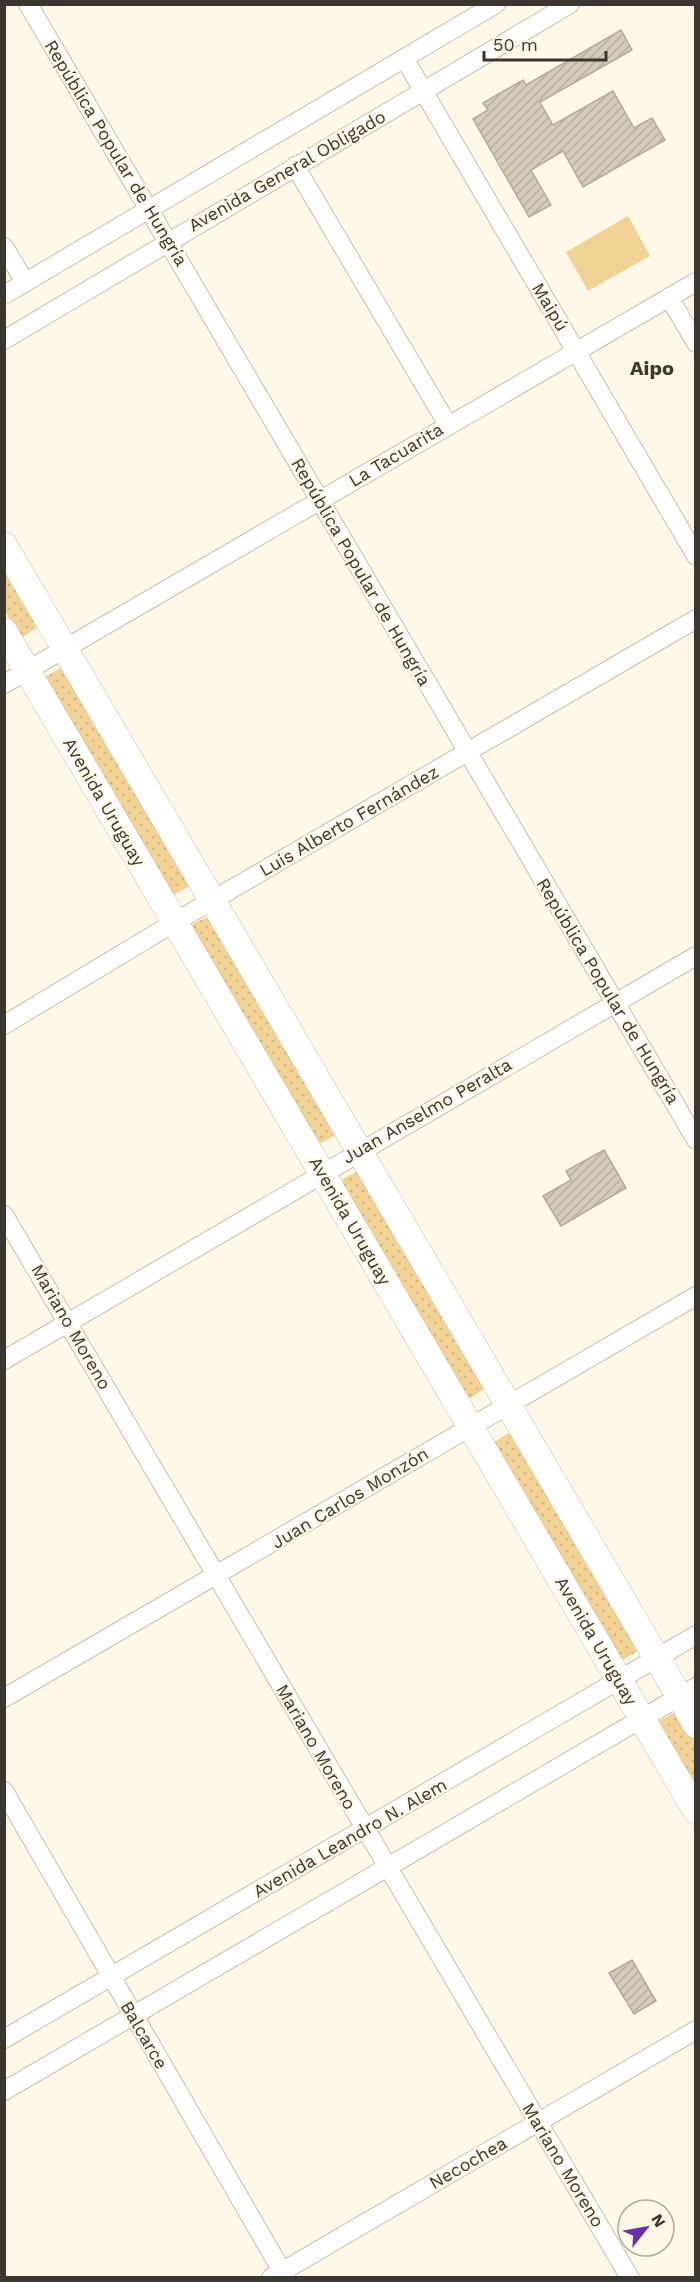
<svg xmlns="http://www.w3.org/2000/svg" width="700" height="2282" font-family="'Work Sans',sans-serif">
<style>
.grass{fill:url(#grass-dots)}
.pitch{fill:#f2d395}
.building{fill:url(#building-hatch);stroke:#b4aa98;stroke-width:1.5}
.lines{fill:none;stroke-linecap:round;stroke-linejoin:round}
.street-casing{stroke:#c8bfac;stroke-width:20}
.secondary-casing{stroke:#c8bfac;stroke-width:27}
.street{stroke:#fff;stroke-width:18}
.secondary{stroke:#fff;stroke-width:26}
.labels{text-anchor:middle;stroke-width:4.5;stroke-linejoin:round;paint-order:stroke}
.street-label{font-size:18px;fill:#3b3730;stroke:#fff7e8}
.neighbourhood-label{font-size:20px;font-weight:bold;fill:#3f3728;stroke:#fff7e8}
</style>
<defs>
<pattern id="grass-dots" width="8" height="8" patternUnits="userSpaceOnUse" patternTransform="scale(1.5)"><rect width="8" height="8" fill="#f2d395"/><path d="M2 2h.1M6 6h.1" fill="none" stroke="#d0b681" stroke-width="1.8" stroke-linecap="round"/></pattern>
<pattern id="building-hatch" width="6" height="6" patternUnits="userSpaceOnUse" patternTransform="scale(1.5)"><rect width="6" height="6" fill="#d4cbb8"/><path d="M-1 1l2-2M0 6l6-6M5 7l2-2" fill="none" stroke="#b7af9e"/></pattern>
</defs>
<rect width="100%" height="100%" fill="#fff7e8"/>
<!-- grass -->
<path class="grass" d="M 4,560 L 38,627 L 23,637 L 19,635 L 5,611 Z
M 61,668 L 68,670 L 191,880 L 189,886 L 174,895 L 43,678 Z
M 209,916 L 337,1134 L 321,1143 L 317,1141 L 191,925 Z
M 356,1172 L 362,1174 L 486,1384 L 483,1390 L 468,1399 L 338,1182 Z
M 511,1432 L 639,1650 L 624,1659 L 619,1658 L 494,1442 Z
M 674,1713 L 680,1715 L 695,1741 L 695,1795 L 656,1723 Z"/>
<!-- pitch -->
<path class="pitch" d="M 628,216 L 650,256 L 588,291 L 566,252 Z"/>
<!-- building -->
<path class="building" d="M 621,30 L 632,50 L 540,102 L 553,125 L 613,91 L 634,128 L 652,118 L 665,140 L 583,187 L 563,151 L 531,170 L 551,205 L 529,217 L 473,119 L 488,110 L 483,103 L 523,80 L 526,85 Z
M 604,1150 L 626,1188 L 561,1226 L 543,1196 L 571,1180 L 566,1171 Z
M 632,1960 L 656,2001 L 634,2014 L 609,1973 Z"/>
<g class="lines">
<defs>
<path id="street" d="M 28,4 L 696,1140
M 404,58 L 696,556
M 295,166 L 448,425
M 4,247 L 25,282
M 4,295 L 496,4
M 669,297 L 696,343
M 4,340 L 570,4
M 4,684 L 696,282
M 4,1025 L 175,922 L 696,619
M 4,1215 L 630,2278
M 4,1360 L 696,956
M 4,1698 L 696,1296
M 4,1791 L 286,2278
M 4,2039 L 696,1635
M 4,2091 L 696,1687
M 271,2278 L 696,2030"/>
<path id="secondary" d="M 4,545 L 696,1725
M 4,631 L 696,1811"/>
</defs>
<!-- street casing -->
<use href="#street" class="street-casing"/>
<!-- secondary casing -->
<use href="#secondary" class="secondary-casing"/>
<!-- street -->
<use href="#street" class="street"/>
<!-- secondary -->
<use href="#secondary" class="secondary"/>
</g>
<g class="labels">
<!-- street labels -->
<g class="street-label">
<text transform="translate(116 153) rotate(59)" y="6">República Popular de Hungría</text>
<text transform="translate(287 171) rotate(-30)" y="6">Avenida General Obligado</text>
<text transform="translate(550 307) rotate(59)" y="6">Maipú</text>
<text transform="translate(396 455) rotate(-31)" y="6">La Tacuarita</text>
<text transform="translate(361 572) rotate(60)" y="6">República Popular de Hungría</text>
<text transform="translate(104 802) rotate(60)" y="6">Avenida Uruguay</text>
<text transform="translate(349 821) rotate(-30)" y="6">Luis Alberto Fernández</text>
<text transform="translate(608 991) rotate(59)" y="6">República Popular de Hungría</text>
<text transform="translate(427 1111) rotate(-30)" y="6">Juan Anselmo Peralta</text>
<text transform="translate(350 1221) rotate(60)" y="6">Avenida Uruguay</text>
<text transform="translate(71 1327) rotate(60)" y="6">Mariano Moreno</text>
<text transform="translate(350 1498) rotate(-31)" y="6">Juan Carlos Monzón</text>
<text transform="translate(596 1641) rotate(60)" y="6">Avenida Uruguay</text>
<text transform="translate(316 1747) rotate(60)" y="6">Mariano Moreno</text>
<text transform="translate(350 1838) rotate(-30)" y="6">Avenida Leandro N. Alem</text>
<text transform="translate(144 2035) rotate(60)" y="6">Balcarce</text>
<text transform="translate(468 2163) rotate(-30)" y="6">Necochea</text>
<text transform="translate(563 2165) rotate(59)" y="6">Mariano Moreno</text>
</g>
<!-- neighbourhood labels -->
<g class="neighbourhood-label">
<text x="652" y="375">Aipo</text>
</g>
</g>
<!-- border -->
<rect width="700" height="2282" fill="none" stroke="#3b3730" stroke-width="12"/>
<!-- north arrow -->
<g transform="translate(646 2228) rotate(59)"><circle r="28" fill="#fff7e8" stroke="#b1aa9e" stroke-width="1.5"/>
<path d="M0-4.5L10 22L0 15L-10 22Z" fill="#6a31a8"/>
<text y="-9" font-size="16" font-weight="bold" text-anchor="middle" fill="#3b3730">N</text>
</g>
<!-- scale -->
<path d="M484 51v9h122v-9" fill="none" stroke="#3b3730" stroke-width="3"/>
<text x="493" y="51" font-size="18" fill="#3b3730" stroke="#fff7e8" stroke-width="4.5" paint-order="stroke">50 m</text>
</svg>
